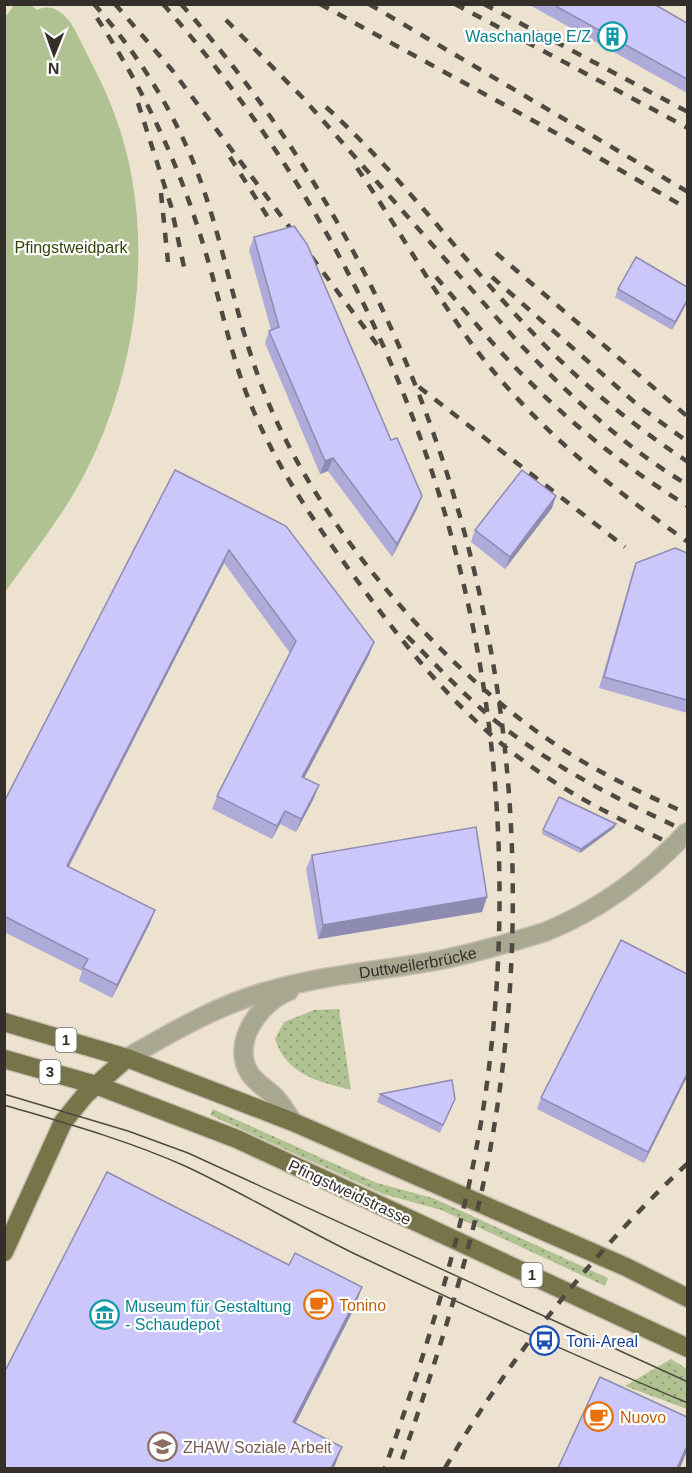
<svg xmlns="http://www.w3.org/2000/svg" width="692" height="1473" font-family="Arial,sans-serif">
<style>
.grass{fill:url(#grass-dots)}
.park{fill:#b0c292}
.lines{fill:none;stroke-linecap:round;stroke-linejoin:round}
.minor-casing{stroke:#c8beaf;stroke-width:21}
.major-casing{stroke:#c8beaf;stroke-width:21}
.minor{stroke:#a8a790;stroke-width:18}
.major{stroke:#777449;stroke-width:18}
.tram{stroke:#4f4a41;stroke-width:1.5}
.rail{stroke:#4f4a41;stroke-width:4.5;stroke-dasharray:10 10;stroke-linecap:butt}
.minor-bridge-casing{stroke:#c8beaf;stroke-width:21;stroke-linecap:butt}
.minor-bridge{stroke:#a8a790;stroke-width:18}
.wall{fill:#afabd8}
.shaded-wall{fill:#8e8bb0}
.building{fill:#cbc7fb;stroke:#8e8bb0;stroke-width:1.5}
.labels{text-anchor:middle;stroke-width:4.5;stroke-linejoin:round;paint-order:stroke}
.shield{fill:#fff;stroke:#716e69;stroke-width:1.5}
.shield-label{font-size:15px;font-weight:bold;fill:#343029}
.culture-label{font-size:16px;fill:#0d838f;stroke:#fff;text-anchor:end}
.park-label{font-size:16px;fill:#34440b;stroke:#fff}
.street-label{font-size:16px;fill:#343029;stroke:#fff}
.food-label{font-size:16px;fill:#c56008;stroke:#fff;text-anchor:start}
.transit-label{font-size:16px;fill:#164399;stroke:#fff;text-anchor:start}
.education-label{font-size:16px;fill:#785e54;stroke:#fff;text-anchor:start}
</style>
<defs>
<pattern id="grass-dots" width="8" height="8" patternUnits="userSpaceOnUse" patternTransform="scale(1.5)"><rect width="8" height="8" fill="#b0c292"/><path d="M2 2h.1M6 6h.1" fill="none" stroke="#909e77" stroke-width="1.8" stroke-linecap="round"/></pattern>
</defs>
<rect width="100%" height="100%" fill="#ede2d0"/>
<!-- grass -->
<path class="grass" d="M 339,1009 L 351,1090 C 317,1081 287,1075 275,1039 L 284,1022 L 314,1010 Z
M 213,1109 L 377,1183 L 433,1198 L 608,1278 L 605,1286 L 441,1210 L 383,1194 L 210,1115 Z
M 671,1359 L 687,1369 L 687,1409 L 625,1386 Z"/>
<!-- park -->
<path class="park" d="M 14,5 L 31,5 L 37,10 C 57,0 72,22 79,38 C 91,63 105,87 114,113 C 161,235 137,393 68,503 C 49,533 26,563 5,592 L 4,19 Z"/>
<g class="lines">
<defs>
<g id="minor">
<path d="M 289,991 C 260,1002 230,1043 250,1074 C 257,1084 269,1090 277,1099 C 283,1106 288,1115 293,1122"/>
<path id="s1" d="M 127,1058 C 172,1032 218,1005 268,991 C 322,975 379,971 435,961 C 472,954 509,943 545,932"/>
</g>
<path id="major" d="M 4,1022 L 127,1058 L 293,1122 L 626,1267 L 688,1298
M 4,1059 L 96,1085 L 237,1139 L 688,1348
M 4,1252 L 63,1122 L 85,1095 L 127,1058"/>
</defs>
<!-- minor casing -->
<use href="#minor" class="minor-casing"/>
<!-- major casing -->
<use href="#major" class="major-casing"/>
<!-- minor -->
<use href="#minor" class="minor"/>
<!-- major -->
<use href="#major" class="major"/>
<!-- tram -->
<path class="tram" d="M 4,1094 L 128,1131 L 188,1153 L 688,1382
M 4,1105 C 65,1123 127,1140 185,1166 C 243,1193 298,1226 355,1254 C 465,1306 575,1356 688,1403"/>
<!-- rail -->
<path class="rail" d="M 94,4 C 145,62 185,129 208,203 C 226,259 237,318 257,373 C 306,515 441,672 567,752 C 605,776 646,795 688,814
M 115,4 L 172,70 L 379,347
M 163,4 C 420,295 535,674 490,1059 C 474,1199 432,1335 385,1468
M 181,4 C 456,313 563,741 491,1145 C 471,1255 436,1362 399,1468
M 320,4 L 554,132 L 688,209
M 369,4 L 688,192
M 455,4 L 688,128
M 484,4 L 688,112
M 97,18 C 143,88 179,164 203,244 C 218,291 227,340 244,387 C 271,460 313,521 359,583 C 408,650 457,712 525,762 C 575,799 632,825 688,852
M 226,20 L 303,98 L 518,342 C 569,395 624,447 688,485
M 138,103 L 171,206 L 184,267
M 326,107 C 401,175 461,258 531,331 C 578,381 631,424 688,462
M 230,157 L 269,219
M 357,168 C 398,227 432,290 474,347 C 534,426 607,485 688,542
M 161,193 L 168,262
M 496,253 L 688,417
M 436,277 C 468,314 499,353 535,387 C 581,432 632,472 688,506
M 492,277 L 640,407 L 688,442
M 419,387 L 625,547
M 407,636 C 435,664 462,693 493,719 C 552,767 619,800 688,832
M 445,1468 C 511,1356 593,1252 688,1163"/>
<defs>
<path id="minor-bridge" d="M 545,932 C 602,909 647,875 688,831"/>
</defs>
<!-- minor-bridge casing -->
<use href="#minor-bridge" class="minor-bridge-casing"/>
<!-- minor-bridge -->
<use href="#minor-bridge" class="minor-bridge"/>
</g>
<!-- wall -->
<path class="wall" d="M 528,4 L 654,4 L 687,23 L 687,93 Z
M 254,237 L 417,509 L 392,557 L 328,471 L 320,474 L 265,343 L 269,331 L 271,330 L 249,250 Z
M 618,289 L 687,303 L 672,330 L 615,297 Z
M 175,470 L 374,642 L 369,655 L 304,778 L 314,798 L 296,832 L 280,824 L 272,839 L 212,809 L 217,796 L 290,653 L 224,563 L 69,867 L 150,923 L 112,998 L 79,981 L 82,971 L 4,932 L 4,802 Z
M 552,508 L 505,569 L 471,542 L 475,530 Z
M 687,553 L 687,713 L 599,688 L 632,574 L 636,563 Z
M 616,824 L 614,828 L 580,853 L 542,834 L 543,830 Z
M 312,855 L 487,897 L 482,912 L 318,939 L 306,869 Z
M 687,1077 L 644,1163 L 537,1109 L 541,1098 Z
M 380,1094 L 455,1099 L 440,1133 L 377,1102 Z"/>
<!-- shaded-wall -->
<path class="shaded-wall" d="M 687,300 L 687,303 L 672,330 L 675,322 Z
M 333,458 L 328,471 L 320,474 L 325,461 Z
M 422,496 L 417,509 L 392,557 L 397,544 Z
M 556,496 L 552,508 L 505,569 L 510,557 Z
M 229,550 L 224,563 L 62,879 L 67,866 Z
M 374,642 L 369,655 L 298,790 L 302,777 Z
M 319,785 L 314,798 L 296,832 L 301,819 Z
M 285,811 L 280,824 L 272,839 L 277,826 Z
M 616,824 L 614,828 L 580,853 L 581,849 Z
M 487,897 L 482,912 L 318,939 L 323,925 Z
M 155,910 L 150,923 L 112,998 L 117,985 Z
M 687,1074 L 687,1077 L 644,1163 L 648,1152 Z
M 362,1287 L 355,1307 L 286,1442 L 293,1422 Z
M 687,1446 L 687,1451 L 680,1468 L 677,1468 Z
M 342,1447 L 334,1468 L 331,1468 Z"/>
<!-- building -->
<path class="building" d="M 552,4 L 654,4 L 687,23 L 687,79 Z
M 294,226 L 307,244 L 391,440 L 397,438 L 422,496 L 397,544 L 333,458 L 325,461 L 269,331 L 279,327 L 254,237 Z
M 636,257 L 687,287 L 687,300 L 675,322 L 618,289 Z
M 175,470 L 286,526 L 374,642 L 302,777 L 319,785 L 301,819 L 285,811 L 277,826 L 217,796 L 296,641 L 229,550 L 67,866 L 155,910 L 117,985 L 83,968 L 88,959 L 4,916 L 4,802 Z
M 522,470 L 556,496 L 510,557 L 475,530 Z
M 675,548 L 687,553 L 687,700 L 604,677 L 636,563 Z
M 559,797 L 616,824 L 581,849 L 543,830 Z
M 476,827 L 487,897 L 323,925 L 312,855 Z
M 621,940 L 687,974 L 687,1074 L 648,1152 L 541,1098 Z
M 452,1080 L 455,1099 L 443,1125 L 380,1094 Z
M 107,1172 L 289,1265 L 295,1253 L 362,1287 L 293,1422 L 342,1447 L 331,1468 L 4,1468 L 4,1373 Z
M 600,1377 L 687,1417 L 687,1446 L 677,1468 L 558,1468 Z"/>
<!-- icons -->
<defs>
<symbol id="building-ring" viewBox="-11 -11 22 22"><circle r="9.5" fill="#fff" stroke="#0f9aa8" stroke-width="1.5"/><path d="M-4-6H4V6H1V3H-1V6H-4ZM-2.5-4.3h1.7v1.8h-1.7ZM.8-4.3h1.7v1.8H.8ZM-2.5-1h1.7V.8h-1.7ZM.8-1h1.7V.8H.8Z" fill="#0f9aa8"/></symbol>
<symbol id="cafe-ring" viewBox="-11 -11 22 22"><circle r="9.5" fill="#fff" stroke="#e8710a" stroke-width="1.5"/><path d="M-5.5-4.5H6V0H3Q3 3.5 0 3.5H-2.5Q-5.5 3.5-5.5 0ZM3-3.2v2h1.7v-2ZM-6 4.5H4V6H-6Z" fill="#e8710a"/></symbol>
<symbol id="museum-ring" viewBox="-11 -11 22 22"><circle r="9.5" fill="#fff" stroke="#0f9aa8" stroke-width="1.5"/><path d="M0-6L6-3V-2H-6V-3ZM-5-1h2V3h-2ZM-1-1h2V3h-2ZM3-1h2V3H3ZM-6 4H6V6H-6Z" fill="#0f9aa8"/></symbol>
<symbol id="bus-ring" viewBox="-11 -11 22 22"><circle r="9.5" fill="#fff" stroke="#1a4fb4" stroke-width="1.5"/><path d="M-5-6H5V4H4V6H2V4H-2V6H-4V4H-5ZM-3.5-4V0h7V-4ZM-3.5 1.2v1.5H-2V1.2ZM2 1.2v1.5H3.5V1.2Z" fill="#1a4fb4"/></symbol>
<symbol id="university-ring" viewBox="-11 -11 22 22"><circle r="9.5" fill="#fff" stroke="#8d6e63" stroke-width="1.5"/><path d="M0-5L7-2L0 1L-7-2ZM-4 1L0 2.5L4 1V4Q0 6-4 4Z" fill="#8d6e63"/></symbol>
</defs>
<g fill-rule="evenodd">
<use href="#building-ring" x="596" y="20" width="33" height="33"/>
<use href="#cafe-ring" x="302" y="1288" width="33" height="33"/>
<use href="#museum-ring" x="88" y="1298" width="33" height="33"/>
<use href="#bus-ring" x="528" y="1324" width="33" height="33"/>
<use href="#cafe-ring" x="582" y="1400" width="33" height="33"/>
<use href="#university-ring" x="146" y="1430" width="33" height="33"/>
</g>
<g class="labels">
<!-- shield labels -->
<g class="shield">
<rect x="55.5" y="1028" width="21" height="24" rx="4.5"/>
<rect x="39.5" y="1060" width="21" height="24" rx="4.5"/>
<rect x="521.5" y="1263" width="21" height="24" rx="4.5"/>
</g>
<g class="shield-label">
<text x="66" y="1045">1</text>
<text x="50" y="1077">3</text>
<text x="532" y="1280">1</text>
</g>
<!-- culture labels -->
<g class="culture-label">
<text x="591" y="42">Waschanlage E/Z</text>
<text x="125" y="1312" text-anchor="start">Museum für Gestaltung<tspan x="125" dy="18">- Schaudepot</tspan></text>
</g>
<!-- park labels -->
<g class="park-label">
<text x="71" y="253">Pfingstweidpark</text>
</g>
<!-- street labels -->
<g class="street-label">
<text dy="6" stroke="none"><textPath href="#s1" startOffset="309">Duttweilerbrücke</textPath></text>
<text transform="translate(350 1192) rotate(25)" y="6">Pfingstweidstrasse</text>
</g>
<!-- food labels -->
<g class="food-label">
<text x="339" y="1311">Tonino</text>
<text x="620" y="1423">Nuovo</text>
</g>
<!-- transit labels -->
<g class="transit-label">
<text x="566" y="1347">Toni-Areal</text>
</g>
<!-- education labels -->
<g class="education-label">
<text x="183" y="1453">ZHAW Soziale Arbeit</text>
</g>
</g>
<!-- border -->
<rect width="692" height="1473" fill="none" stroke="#343029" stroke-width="12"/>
<!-- north arrow -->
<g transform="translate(54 54) rotate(181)" stroke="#ffffff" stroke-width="4.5" paint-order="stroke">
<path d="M0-4.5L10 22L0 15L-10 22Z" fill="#343029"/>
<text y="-9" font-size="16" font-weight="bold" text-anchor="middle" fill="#343029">N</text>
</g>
</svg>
